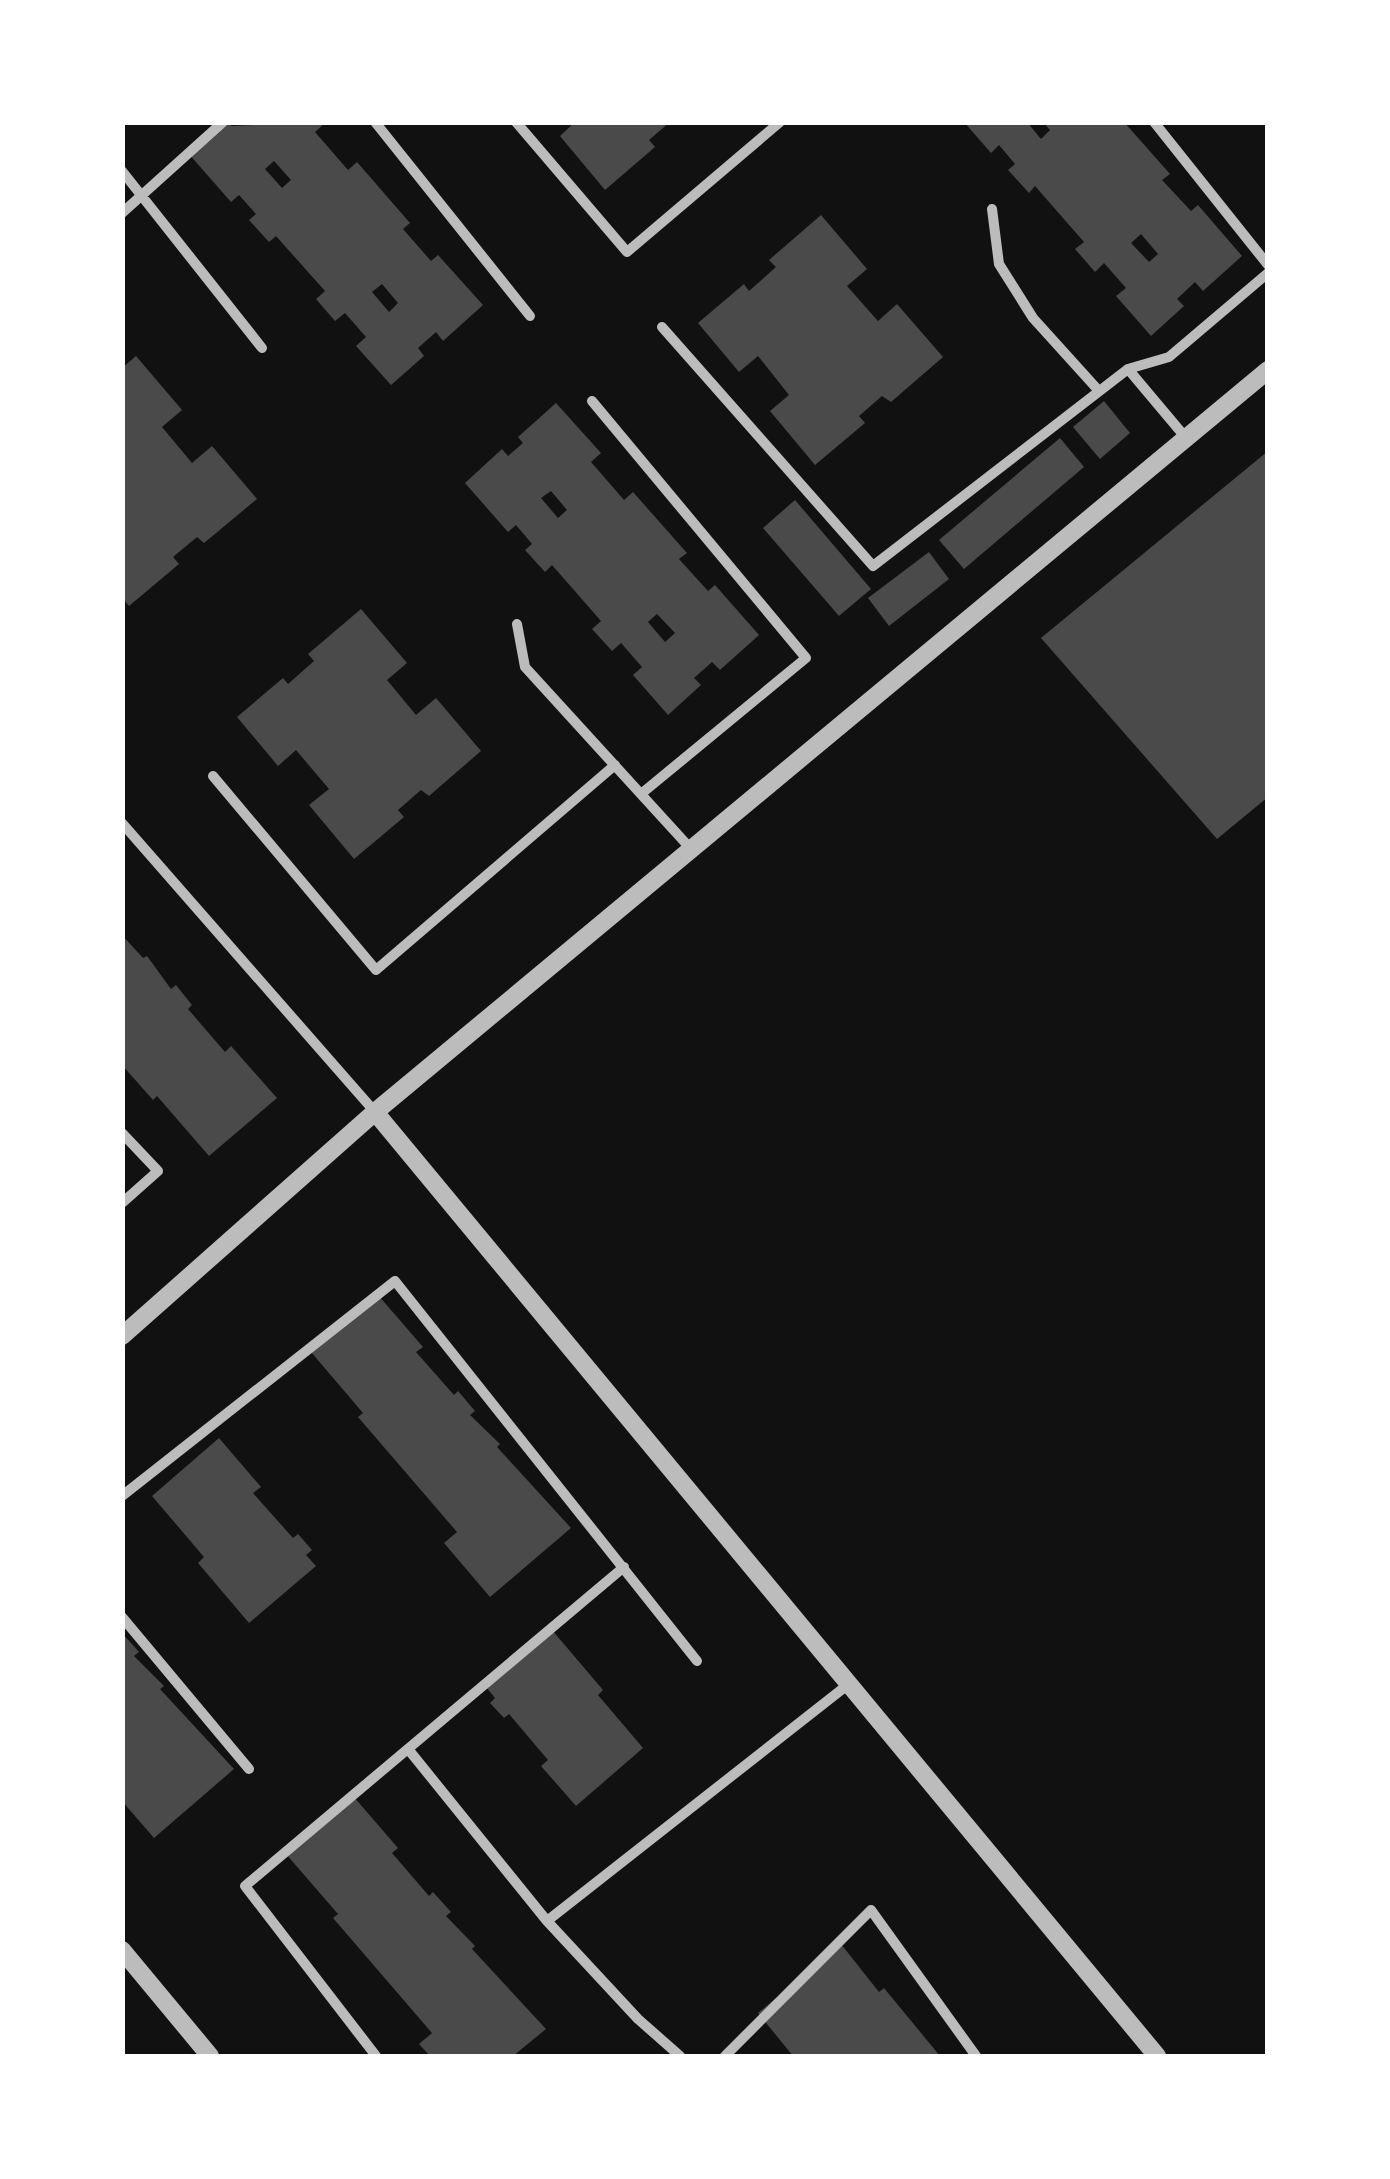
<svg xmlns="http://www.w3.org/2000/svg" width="1390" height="2179" font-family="'Sofia Sans Condensed',sans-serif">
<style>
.building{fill:#4a4a4a;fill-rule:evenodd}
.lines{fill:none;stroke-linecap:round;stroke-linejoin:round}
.minor{stroke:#bcbcbc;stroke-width:10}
.tertiary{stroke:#bcbcbc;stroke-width:18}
</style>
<rect width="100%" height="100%" fill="#111"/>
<!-- building -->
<path class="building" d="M 223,122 L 232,126 L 326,122 L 315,132 L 348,170 L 357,162 L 410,223 L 403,229 L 431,261 L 438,255 L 483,305 L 443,341 L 436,332 L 418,348 L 424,356 L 391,385 L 356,346 L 366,337 L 345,313 L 335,321 L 316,299 L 325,291 L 300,263 L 276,236 L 269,242 L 249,220 L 256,214 L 239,195 L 231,202 L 188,153 ZM 274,161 L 291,180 L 282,188 L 265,169 ZM 382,284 L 398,303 L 389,312 L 372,292 Z
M 575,122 L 670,122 L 649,140 L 655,147 L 605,190 L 560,136 Z
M 964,122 L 1027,122 L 1041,139 L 1050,130 L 1043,122 L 1124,122 L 1170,174 L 1162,180 L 1191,211 L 1198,205 L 1242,256 L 1203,291 L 1195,282 L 1177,299 L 1184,306 L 1151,336 L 1116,296 L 1126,288 L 1104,263 L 1095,272 L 1075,249 L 1084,242 L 1035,186 L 1029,193 L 1008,170 L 1015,164 L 999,145 L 991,153 ZM 1141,234 L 1158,254 L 1149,262 L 1131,243 Z
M 821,215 L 867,269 L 847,286 L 878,321 L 897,304 L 943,357 L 891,402 L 882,396 L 859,416 L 865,423 L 815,465 L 770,411 L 789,395 L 758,356 L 739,372 L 698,323 L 744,284 L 749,291 L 776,267 L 769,260 Z
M 136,356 L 182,410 L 162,427 L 192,463 L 212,446 L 257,499 L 204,543 L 197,537 L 173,557 L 179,564 L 129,606 L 122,598 L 122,368 Z
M 1104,401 L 1130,433 L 1100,459 L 1073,427 Z
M 556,403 L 601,453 L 591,462 L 624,500 L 633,492 L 687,553 L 679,559 L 708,591 L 715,585 L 759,635 L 720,670 L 712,662 L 694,678 L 701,685 L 668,715 L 633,675 L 642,667 L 621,643 L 612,651 L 592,629 L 601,621 L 552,565 L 545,572 L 525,550 L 532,544 L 516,525 L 508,532 L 465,483 L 502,449 L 508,456 L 523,443 L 518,437 ZM 551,491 L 567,510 L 558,518 L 541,498 ZM 657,614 L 675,633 L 665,642 L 648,622 Z
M 1060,438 L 1084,467 L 964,569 L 939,540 Z
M 1268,451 L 1268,797 L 1217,839 L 1041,638 Z
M 795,500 L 871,589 L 839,616 L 763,528 Z
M 929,552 L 949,579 L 889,626 L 868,598 Z
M 361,609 L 407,663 L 387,680 L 416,715 L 436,698 L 481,751 L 429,796 L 421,790 L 398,810 L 404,817 L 354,859 L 309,805 L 329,789 L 296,750 L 278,766 L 237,717 L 283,678 L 288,684 L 314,661 L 308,654 Z
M 122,935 L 143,958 L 147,956 L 171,989 L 176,985 L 192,1005 L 188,1009 L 225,1052 L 231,1046 L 277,1098 L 209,1156 L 157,1096 L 153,1100 L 122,1065 Z
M 378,1295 L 423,1347 L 416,1352 L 454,1395 L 458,1391 L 475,1411 L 470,1415 L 500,1444 L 497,1447 L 571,1528 L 490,1597 L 444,1543 L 457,1532 L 358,1417 L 363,1413 L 311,1352 Z
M 219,1438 L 261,1487 L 253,1493 L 293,1538 L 298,1534 L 312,1550 L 306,1555 L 316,1566 L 249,1623 L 198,1563 L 204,1557 L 152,1496 Z
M 552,1630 L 603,1690 L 598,1695 L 643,1748 L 576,1806 L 541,1766 L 548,1760 L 509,1714 L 504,1718 L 490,1703 L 495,1698 L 486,1687 Z
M 122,1633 L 139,1652 L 134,1656 L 164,1686 L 160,1689 L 234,1769 L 154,1838 L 122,1801 Z
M 353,1796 L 398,1848 L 392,1853 L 429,1896 L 433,1892 L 451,1912 L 446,1916 L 475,1946 L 472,1949 L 546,2029 L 513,2056 L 430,2056 L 419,2044 L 432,2033 L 333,1918 L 338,1914 L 286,1854 Z
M 841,1944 L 879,1992 L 884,1988 L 940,2056 L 793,2056 L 758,2013 Z"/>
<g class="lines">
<!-- minor -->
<path class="minor" d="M 375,122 L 530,316
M 516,122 L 627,252 L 780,122
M 1154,122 L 1268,265
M 122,171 L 262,348
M 992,209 L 999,264 L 1033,318 L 1099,391
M 122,213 L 223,122
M 662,327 L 873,566 L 1128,369 L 1169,357 L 1268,273
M 1128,369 L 1186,438
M 592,401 L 806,658 L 641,794
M 517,624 L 525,667 L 691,849
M 213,776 L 376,970 L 615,765
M 122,823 L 375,1112
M 122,1133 L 158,1171 L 122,1203
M 122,1496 L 395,1281 L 697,1661
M 122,1617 L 249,1769
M 408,1749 L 547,1921
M 376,2056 L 245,1886 L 624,1567
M 680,2056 L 638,2019 L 547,1921 L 850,1683
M 725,2056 L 871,1910 L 976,2056"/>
<!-- tertiary -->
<path class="tertiary" d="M 375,1112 L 1157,2056
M 122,1336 L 375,1112 L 1268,370
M 122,1950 L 210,2056"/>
</g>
<!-- border -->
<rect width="1390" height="2179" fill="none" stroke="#ffffff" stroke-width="250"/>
</svg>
